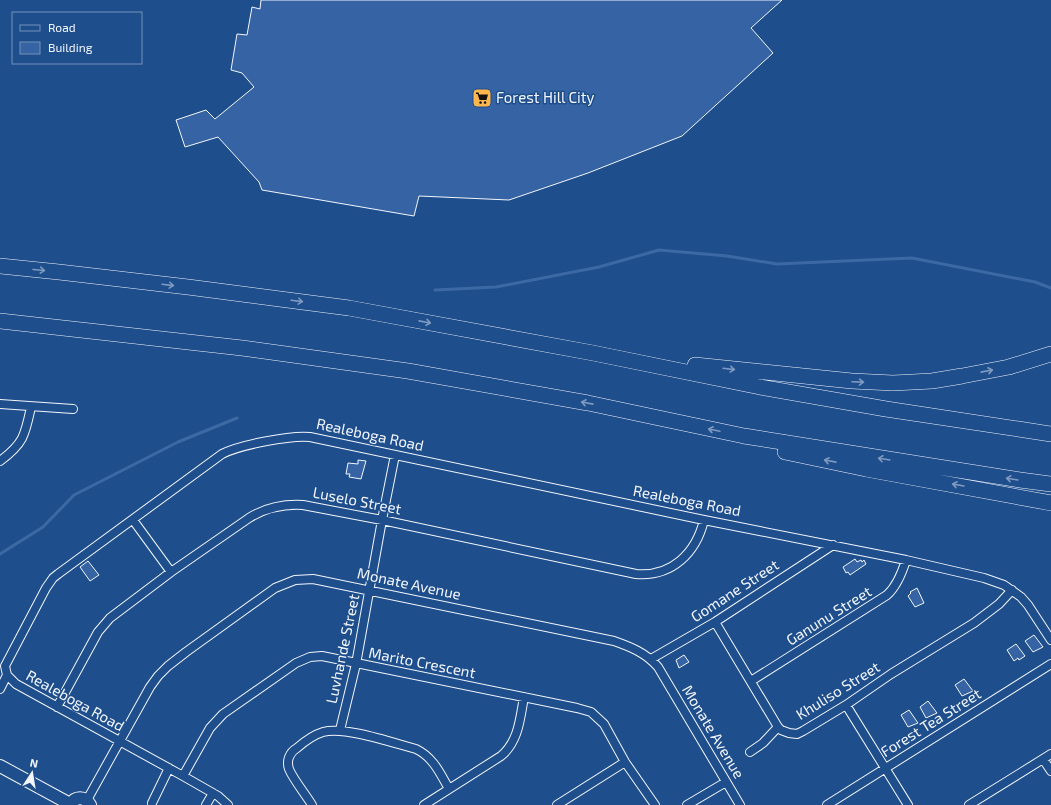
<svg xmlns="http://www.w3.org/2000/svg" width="1051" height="805" font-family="'Exo 2',sans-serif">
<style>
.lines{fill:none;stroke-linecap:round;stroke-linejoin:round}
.stream{stroke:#3b69a3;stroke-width:3}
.building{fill:#3563a3;stroke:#f2f6ff}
.street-casing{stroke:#f2f6ff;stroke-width:10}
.secondary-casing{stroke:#f2f6ff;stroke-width:14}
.highway-casing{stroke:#f2f6ff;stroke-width:16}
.street{stroke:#1f4e8c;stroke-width:8}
.secondary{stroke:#1f4e8c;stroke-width:12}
.highway{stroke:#1f4e8c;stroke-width:15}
.oneway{stroke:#7e9ac0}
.labels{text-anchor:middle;stroke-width:3;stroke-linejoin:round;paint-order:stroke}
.poi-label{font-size:15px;fill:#f2f6ff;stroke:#1f4e8c;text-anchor:start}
.street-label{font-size:15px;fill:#f2f6ff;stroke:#1f4e8c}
</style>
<rect width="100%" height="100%" fill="#1f4e8c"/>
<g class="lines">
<!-- stream -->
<path class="stream" d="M 435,290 L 496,287 L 599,267 L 659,250 L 727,256 L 777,264 L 912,258 L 1035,282 L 1051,288
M 0,554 L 43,527 L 74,495 L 178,442 L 237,418"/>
</g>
<!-- building -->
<path class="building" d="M 261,0 L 782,0 L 751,28 L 773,53 L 682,136 L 588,173 L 509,200 L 419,196 L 414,216 L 262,190 L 259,182 L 218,137 L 185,147 L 176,120 L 206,110 L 215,119 L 254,87 L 242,73 L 231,70 L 237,34 L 247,35 L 252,7 L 260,9 Z
M 358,460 L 366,461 L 361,479 L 349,477 L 350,474 L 346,474 L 348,463 L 358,464 Z
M 855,559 L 857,562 L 861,560 L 862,562 L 864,560 L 866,564 L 850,575 L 848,572 L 846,573 L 843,567 Z
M 88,561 L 99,575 L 90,581 L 80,567 Z
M 917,588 L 924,603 L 915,607 L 908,596 L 911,593 L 910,592 Z
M 1034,635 L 1043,647 L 1033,652 L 1025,641 Z
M 1016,644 L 1025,656 L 1019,660 L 1018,658 L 1014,661 L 1007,650 Z
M 684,655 L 689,662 L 679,668 L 676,660 Z
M 964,679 L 973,691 L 962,696 L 955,685 Z
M 928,701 L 937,713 L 926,718 L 920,707 Z
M 909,710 L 918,723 L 908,727 L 901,715 Z"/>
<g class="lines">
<defs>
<path id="street" d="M 0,404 L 73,409
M 0,461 C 24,443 25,435 31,407
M 133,520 L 171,572
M 715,622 L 778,727 L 781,730 L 789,733 L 797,734 L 803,731 L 846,705 L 891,674 L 974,623 L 999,604 L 1012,590
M 651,659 L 715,622 L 833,545
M 751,681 L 887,595 C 897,586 902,573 906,560
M 0,689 L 7,675
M 846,705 L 908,805
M 57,707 L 98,632 L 110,618 L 171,572 L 249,518 C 265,508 285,504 303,505 L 382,520 L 636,574 C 672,577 696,553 704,520
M 340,730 L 356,664 L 382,520 L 395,455
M 750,752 L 763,743 L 778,727
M 1043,759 L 1051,771
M 183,776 L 210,728 L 223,714 L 296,663 L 310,657 L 322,656 L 577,708 L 591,712 L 604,724 L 625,762 L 655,805
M 87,800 L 150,687 L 158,676 L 168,666 L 186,652 L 275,588 L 295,580 L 313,579 L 614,641 C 631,647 646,653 658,667 L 740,805
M 152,803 L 169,768
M 206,805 L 213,793
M 228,805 L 218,796 L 183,776 L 16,684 L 7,675 L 5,666 L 46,588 L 53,578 L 58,574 L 222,454 C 239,445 291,435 310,437 L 704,520 L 906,560 L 984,578 L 1004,585 L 1021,597 L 1028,605 L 1051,640
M 312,805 C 306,795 293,779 289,769 C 286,760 290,752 297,748 C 305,741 313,735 323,732 C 345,726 393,743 416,749 C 433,757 440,773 449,789
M 424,805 L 501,756 C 519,741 520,718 524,697
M 557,805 L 625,762
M 687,805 L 726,782
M 827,805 L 1051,664
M 969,805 L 1051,754"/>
<path id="secondary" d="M 0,766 L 70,804
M 70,805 C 75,796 85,796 90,805"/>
<path id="highway" d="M 0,266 L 59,272 L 188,287 L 349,308 L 593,353 L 760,387 L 886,409 L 1051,434
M 0,321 L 242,348 L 408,371 L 588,403 L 744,436 L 1020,480 L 1051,484
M 695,365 L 852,381 L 893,383 L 932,381 L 962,376 L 1009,367 L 1051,354
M 785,452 L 866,469 L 1051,503"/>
</defs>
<!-- street casing -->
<use href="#street" class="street-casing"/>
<!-- secondary casing -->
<use href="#secondary" class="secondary-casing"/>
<!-- highway casing -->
<use href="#highway" class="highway-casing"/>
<!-- street -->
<use href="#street" class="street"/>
<!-- secondary -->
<use href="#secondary" class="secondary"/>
<!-- highway -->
<use href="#highway" class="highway"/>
</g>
<!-- one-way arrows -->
<defs><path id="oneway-shaft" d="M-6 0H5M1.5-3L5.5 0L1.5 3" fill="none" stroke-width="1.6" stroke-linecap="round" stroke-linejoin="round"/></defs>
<g class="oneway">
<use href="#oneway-shaft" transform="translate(39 270) rotate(5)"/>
<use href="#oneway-shaft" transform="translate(168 285) rotate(7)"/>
<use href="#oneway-shaft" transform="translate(297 301) rotate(7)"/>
<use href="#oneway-shaft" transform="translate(425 322) rotate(11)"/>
<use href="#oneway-shaft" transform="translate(729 369) rotate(7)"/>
<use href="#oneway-shaft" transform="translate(987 371) rotate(-11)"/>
<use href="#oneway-shaft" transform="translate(858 382) rotate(2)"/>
<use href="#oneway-shaft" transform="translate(587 403) rotate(-169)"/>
<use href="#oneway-shaft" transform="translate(714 430) rotate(-168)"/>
<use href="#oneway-shaft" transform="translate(884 459) rotate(-171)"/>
<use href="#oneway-shaft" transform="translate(830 461) rotate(-169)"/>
<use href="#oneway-shaft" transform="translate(1012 479) rotate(-171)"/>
<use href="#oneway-shaft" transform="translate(958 485) rotate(-170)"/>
</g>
<!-- icons -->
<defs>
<symbol id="supermarket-square" viewBox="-11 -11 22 22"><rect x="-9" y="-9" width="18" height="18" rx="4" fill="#ffb74d" stroke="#1f4e8c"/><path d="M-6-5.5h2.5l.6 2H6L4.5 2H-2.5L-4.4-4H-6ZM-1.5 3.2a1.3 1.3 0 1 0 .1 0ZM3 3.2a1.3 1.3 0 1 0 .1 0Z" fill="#111"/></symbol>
</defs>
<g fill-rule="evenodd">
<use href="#supermarket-square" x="471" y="87" width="22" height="22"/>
</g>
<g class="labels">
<!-- poi labels -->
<g class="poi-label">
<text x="496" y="103">Forest Hill City</text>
</g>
<!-- street labels -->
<g class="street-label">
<text transform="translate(370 435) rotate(12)" y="5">Realeboga Road</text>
<text transform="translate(357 501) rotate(11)" y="5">Luselo Street</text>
<text transform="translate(687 501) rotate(11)" y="5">Realeboga Road</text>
<text transform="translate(409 584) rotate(12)" y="5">Monate Avenue</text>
<text transform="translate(735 591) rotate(-33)" y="5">Gomane Street</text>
<text transform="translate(829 616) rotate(-32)" y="5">Ganunu Street</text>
<text transform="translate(343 649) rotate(-78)" y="5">Luvhande Street</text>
<text transform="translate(422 663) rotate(11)" y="5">Marito Crescent</text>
<text transform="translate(838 691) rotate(-32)" y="5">Khuliso Street</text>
<text transform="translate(75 701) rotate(29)" y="5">Realeboga Road</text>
<text transform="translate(931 723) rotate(-32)" y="5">Forest Tea Street</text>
<text transform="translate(713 732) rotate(59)" y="5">Monate Avenue</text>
</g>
</g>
<!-- legend -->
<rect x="12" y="12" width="130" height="52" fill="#1f4e8c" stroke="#7391ba"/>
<rect x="20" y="25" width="20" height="6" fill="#1f4e8c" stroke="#7391ba"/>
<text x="48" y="32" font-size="12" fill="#f2f6ff">Road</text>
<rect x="20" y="42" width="20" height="12" fill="#3563a3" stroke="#7391ba"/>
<text x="48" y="52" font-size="12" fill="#f2f6ff">Building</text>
<!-- north arrow -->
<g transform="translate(32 773) rotate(12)" stroke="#1f4e8c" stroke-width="3" paint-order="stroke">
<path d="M0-3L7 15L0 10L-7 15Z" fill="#f2f6ff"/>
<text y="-6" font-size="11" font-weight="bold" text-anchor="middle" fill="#f2f6ff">N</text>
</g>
</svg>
